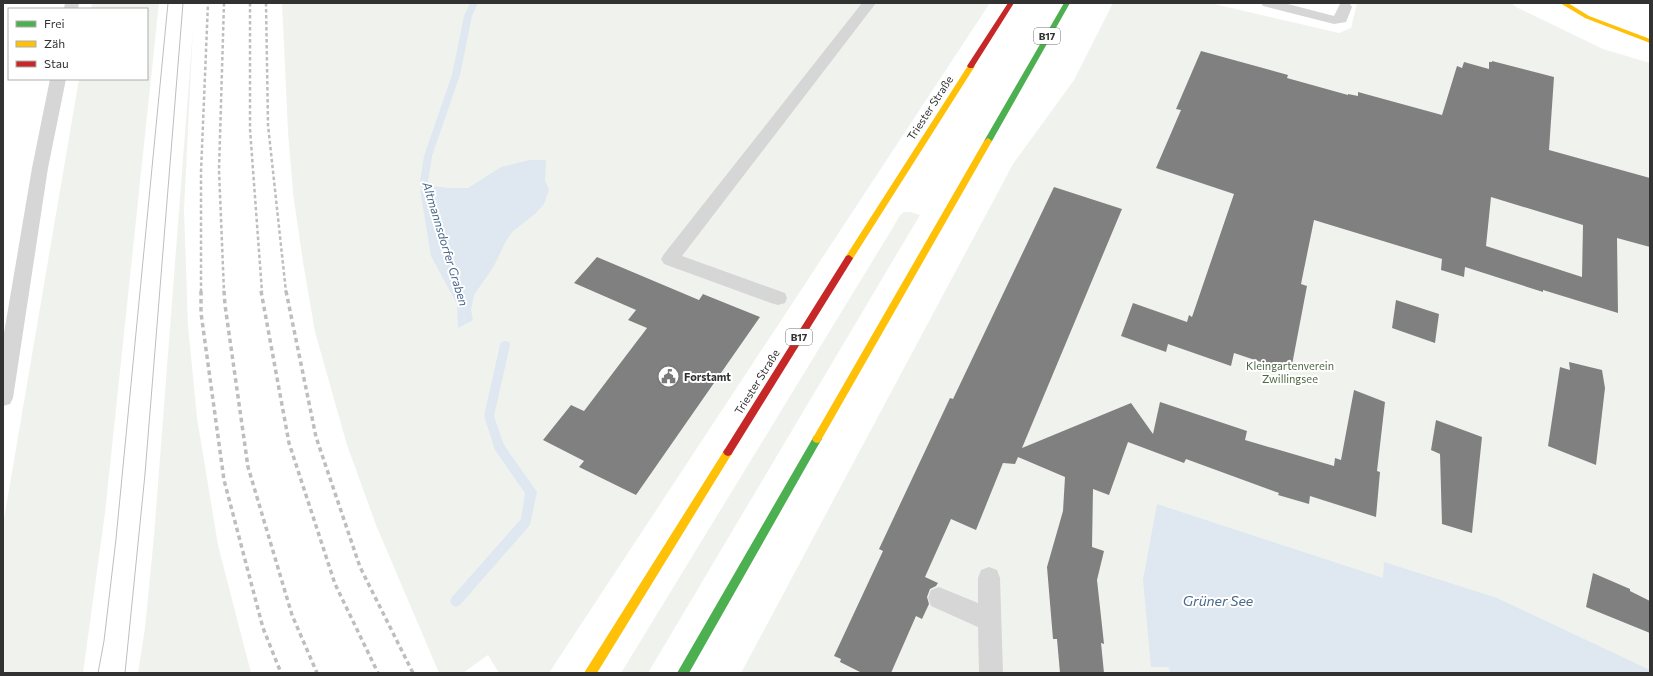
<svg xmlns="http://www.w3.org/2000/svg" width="1653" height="676" font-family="Commissioner,sans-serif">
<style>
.green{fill:#f0f3ed;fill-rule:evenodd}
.water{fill:#dfe7f0}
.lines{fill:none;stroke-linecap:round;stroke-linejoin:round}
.stream{fill:#dfe7f0;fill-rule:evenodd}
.building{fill:#808080;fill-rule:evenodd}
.lane{fill:#d6d6d6;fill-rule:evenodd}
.fast{fill:#4caf50;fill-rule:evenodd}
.slow{fill:#ffc107;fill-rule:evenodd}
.jam{fill:#c62828;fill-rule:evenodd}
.tram{stroke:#bebebe;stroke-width:1}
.rail-far1{stroke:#bebebe;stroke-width:2.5;stroke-dasharray:3.5 2.5;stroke-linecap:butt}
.rail{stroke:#bebebe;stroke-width:3.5;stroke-dasharray:4.5 3.5;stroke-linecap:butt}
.labels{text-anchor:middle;stroke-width:4;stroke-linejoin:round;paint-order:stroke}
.shield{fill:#fff;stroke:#707070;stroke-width:1}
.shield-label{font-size:10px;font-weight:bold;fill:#323232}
.street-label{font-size:11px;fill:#323232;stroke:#fff}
.park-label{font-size:11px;fill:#506944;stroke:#fff}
.poi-label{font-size:11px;font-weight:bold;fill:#323232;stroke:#fff;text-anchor:start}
.water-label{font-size:12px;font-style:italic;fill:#49688b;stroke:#fff}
.near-water-label{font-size:14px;font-style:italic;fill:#49688b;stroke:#fff}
</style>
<rect width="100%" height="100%" fill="#fff"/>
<!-- green -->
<path class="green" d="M 92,3 L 159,3 L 105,513 L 83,673 L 3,673 L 3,525 L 79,79 L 147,79 L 147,9 L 91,9 Z
M 282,3 L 990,3 L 549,673 L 499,673 L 488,655 L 463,673 L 439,673 L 376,525 L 347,445 L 315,332 L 303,262 L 293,193 L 288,132 ZM 597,257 L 699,300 L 704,294 L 760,317 L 636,495 L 580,467 L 584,461 L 543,440 L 571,405 L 584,411 L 597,394 L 655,343 L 640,336 L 647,328 L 628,320 L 636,310 L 574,283 Z
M 1113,3 L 1210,3 L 1339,33 L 1351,28 L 1357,3 L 1511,3 L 1516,7 L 1603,49 L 1650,63 L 1650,673 L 741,673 L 1013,164 L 1074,80 Z
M 193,29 L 184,210 L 188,325 L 197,418 L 218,545 L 251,673 L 138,673 L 145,628 L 154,536 Z
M 904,212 L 910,212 L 920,215 L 648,673 L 621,673 L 892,229 L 900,215 Z"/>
<!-- water -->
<path class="water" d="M 530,160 L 546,160 L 545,180 L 549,190 L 544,204 L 535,214 L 513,231 L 506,241 L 494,266 L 474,295 L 471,310 L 473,320 L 458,328 L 457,304 L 431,256 L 420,190 L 433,186 L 448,188 L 468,188 L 501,167 Z
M 1157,504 L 1383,578 L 1384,562 L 1497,598 L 1650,670 L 1650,673 L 1170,673 L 1169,667 L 1151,667 L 1143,580 Z"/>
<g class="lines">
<!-- stream -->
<path class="stream" d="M 470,3 L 478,3 L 472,16 L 460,75 L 432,156 L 428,182 L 433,201 L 429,204 L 425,201 L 420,182 L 424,156 L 452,75 L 464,16 Z
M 505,341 L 509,342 L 510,345 L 494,416 L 504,445 L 537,492 L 530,525 L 460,605 L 456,607 L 452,605 L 450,601 L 452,597 L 521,519 L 525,493 L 495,450 L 484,416 L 500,345 L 501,342 Z"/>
</g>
<!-- building -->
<path class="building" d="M 1201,51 L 1288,75 L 1287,78 L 1348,95 L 1348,94 L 1358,96 L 1358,92 L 1442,115 L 1457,66 L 1462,68 L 1464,62 L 1489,69 L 1489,62 L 1492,62 L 1492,61 L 1554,77 L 1549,150 L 1650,178 L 1650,247 L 1617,238 L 1618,313 L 1543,290 L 1543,292 L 1465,267 L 1464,277 L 1441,270 L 1442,259 L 1314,220 L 1301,284 L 1307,286 L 1291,370 L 1279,366 L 1279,368 L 1234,353 L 1231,366 L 1168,344 L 1166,352 L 1121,336 L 1133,303 L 1187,322 L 1189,315 L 1192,317 L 1234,194 L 1156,168 L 1181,110 L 1176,109 ZM 1491,197 L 1583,225 L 1582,277 L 1486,246 Z
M 1054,187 L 1122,209 L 1022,448 L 1131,403 L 1153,434 L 1160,402 L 1247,431 L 1245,440 L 1334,466 L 1335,458 L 1341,460 L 1354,390 L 1385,402 L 1377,471 L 1380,472 L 1376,517 L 1310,496 L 1309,504 L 1278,495 L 1279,493 L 1186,459 L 1184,463 L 1128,442 L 1109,495 L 1093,489 L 1092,547 L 1104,551 L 1097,580 L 1104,644 L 1101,643 L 1104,673 L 1060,673 L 1057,639 L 1053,639 L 1047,567 L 1063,511 L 1065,477 L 1018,457 L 1015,464 L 1003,463 L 976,530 L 951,519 L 925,577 L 938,583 L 936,586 L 930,589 L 927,597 L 929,604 L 922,619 L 916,616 L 891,673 L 862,673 L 840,662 L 841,659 L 834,656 L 883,551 L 879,549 L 950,398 L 953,399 Z
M 597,257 L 699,300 L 703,294 L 760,317 L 636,495 L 579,467 L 584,461 L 543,440 L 571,405 L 584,411 L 647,328 L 628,320 L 636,310 L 574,283 Z
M 1396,300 L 1439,314 L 1435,343 L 1392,328 Z
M 1569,362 L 1602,370 L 1605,388 L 1596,465 L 1548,446 L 1560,367 L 1570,370 Z
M 1436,420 L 1482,437 L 1472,533 L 1442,524 L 1440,454 L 1431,450 Z
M 1593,573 L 1630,589 L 1630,591 L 1650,601 L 1650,633 L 1586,607 Z"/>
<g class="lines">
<!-- lane -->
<path class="lane" d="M 65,3 L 79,3 L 78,9 L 64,9 Z
M 862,3 L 876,3 L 682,256 L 785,293 L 787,298 L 785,303 L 778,305 L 771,303 L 664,264 L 661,259 L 664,254 Z
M 1261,3 L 1284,3 L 1334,16 L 1340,4 L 1350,4 L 1352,7 L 1346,22 L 1334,24 L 1263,6 Z
M 50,79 L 66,79 L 48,168 L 13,398 L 10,404 L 3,406 L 3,339 L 32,168 Z
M 989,567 L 997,570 L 1000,578 L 1003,673 L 979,673 L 978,627 L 931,606 L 928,598 L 931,590 L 939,587 L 978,603 L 978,578 L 981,570 Z"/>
<!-- fast -->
<path class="fast" d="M 1064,3 L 1070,3 L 992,141 L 988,144 L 985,143 L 984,141 Z
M 817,435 L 820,436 L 822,439 L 820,442 L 689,673 L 677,673 L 814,436 Z"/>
<!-- slow -->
<path class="slow" d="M 1560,3 L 1568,3 L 1589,16 L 1650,39 L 1650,43 L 1585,18 Z
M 969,64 L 973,64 L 975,66 L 852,260 L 846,260 L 845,258 L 846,256 Z
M 988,138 L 992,141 L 820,442 L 817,443 L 814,442 L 812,439 L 814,436 L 984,141 Z
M 728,448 L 731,449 L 733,452 L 731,455 L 597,673 L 584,673 L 725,449 Z"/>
<!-- jam -->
<path class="jam" d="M 1008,3 L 1014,3 L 973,68 L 969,68 L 967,66 Z
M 849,255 L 853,258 L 852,260 L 731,455 L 728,456 L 725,455 L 723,452 L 725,449 L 846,256 Z"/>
<!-- tram -->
<path class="tram" d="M 98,673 L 104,641 L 116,539 L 168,3
M 125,673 L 145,474 L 183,3"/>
<!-- rail-far1 -->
<path class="rail-far1" d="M 224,3 L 219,170 L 224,292
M 250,3 L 250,129 L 262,292
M 266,3 L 268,125 L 286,292
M 201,292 L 201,172 L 208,3"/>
<!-- rail -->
<path class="rail" d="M 201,291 L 201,313 L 224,480 L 263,628 L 281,673
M 224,291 L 225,305 L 248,467 L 292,615 L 317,673
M 261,291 L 289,443 L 335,584 L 378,673
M 286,291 L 316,437 L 360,567 L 413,673"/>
</g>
<!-- icons -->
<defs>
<symbol id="civic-ring" viewBox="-11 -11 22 22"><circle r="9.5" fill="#fff" stroke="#7a7a7a" stroke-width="1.5"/><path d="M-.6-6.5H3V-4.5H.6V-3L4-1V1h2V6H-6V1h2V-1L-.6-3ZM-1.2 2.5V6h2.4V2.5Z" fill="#7a7a7a"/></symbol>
</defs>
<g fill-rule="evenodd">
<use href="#civic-ring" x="656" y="364" width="25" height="25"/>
</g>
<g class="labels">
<!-- shield labels -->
<g class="shield">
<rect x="1034" y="28" width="26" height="16" rx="3"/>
<rect x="786" y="329" width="26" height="16" rx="3"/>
</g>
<g class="shield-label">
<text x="1047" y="40">B17</text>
<text x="799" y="341">B17</text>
</g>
<!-- street labels -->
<g class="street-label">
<text transform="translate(930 108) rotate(-57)" y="4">Triester Straße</text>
<text transform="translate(757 382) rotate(-58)" y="4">Triester Straße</text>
</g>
<!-- park labels -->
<g class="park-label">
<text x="1290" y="370">Kleingartenverein<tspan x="1290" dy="13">Zwillingsee</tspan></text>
</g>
<!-- poi labels -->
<g class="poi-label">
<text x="684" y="381">Forstamt</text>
</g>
<!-- water labels -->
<g class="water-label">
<text transform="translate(445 244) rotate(73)" y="4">Altmannsdorfer Graben</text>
</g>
<!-- near-water labels -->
<g class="near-water-label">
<text x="1218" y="606">Grüner See</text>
</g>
</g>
<!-- border -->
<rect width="1653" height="676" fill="none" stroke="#323232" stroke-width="8"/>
<!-- legend -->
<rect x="8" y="8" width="140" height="72" fill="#ffffff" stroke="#adadad"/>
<rect x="16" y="21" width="20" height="6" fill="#4caf50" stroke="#adadad"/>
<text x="44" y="28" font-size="12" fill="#323232">Frei</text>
<rect x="16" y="41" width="20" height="6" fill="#ffc107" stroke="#adadad"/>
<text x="44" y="48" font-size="12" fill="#323232">Zäh</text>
<rect x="16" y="61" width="20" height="6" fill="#c62828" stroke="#adadad"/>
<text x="44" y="68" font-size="12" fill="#323232">Stau</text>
</svg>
